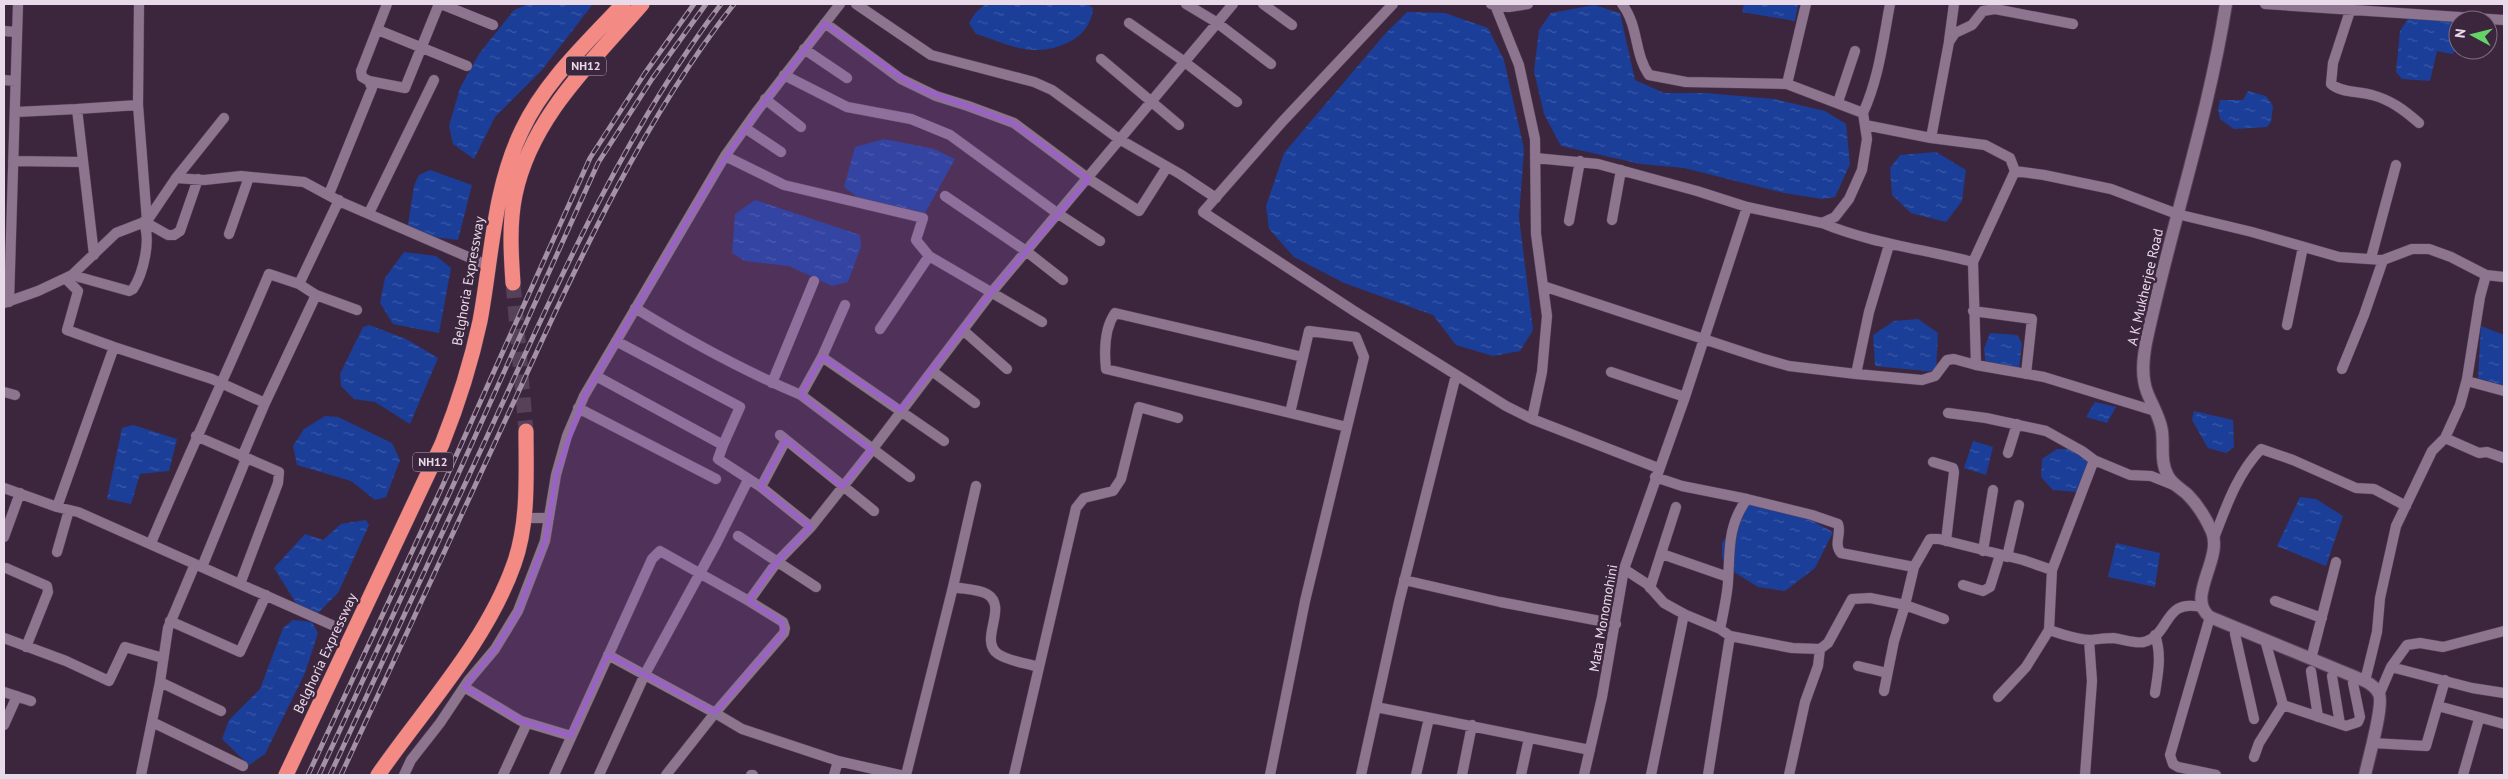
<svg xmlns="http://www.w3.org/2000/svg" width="2508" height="779" font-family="'PT Sans',sans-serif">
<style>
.water{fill:url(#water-ripples)}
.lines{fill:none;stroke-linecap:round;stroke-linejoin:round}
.highway-tunnel{stroke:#564158;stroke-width:15;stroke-dasharray:15 8;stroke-linecap:butt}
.street-casing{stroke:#564357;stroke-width:11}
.secondary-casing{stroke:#564357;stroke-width:14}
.highway-casing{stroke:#564357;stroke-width:16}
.street{stroke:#8d748f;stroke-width:10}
.secondary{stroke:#8d748f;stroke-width:12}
.highway{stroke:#f38b84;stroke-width:15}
.rail-casing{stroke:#a391a4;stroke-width:5}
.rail{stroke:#3c263e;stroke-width:3;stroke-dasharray:9;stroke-linecap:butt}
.marked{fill:#9c60cc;fill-opacity:0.2;stroke:#9c60cc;stroke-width:4;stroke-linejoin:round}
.labels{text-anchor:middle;stroke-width:5;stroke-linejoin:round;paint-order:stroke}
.shield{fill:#3c263e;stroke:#b4a4b6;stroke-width:1}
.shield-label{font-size:12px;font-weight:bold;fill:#e8dae9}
.street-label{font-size:14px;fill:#e8dae9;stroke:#3c263e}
</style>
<defs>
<pattern id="water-ripples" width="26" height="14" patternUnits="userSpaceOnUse" patternTransform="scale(1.25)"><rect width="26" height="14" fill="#1b3e98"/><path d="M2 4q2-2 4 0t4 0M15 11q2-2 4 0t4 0" fill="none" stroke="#3c59a6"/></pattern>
</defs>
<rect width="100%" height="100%" fill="#3c263e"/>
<!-- water -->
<path class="water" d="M 528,4 L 593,4 L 541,71 L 495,117 L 474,159 L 453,144 L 449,126 L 460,88 L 479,54 L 514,10 Z
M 986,4 L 1087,4 L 1093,8 C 1091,38 1059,51 1032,50 C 1014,49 993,39 976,34 L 969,23 L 976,12 Z
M 1744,4 L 1798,4 L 1795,21 L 1742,12 Z
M 1594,5 L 1620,13 L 1635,80 L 1664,93 L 1706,93 L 1774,99 L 1825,111 L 1846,124 L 1850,164 L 1835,197 L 1822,199 L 1784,193 L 1684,168 L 1641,164 L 1561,146 L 1544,114 L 1534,71 L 1539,30 L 1551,13 Z
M 1407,12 L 1445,13 L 1488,28 L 1504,60 L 1524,149 L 1519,217 L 1533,330 L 1520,351 L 1493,356 L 1456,345 L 1433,315 L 1344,283 L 1294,257 L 1269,229 L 1266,206 L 1284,153 L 1384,35 Z
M 2409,17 L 2458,20 L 2458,49 L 2452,54 L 2437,51 L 2430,81 L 2402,79 L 2396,72 L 2400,31 Z
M 2248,91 L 2266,96 L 2273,106 L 2271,122 L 2267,127 L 2234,129 L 2220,119 L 2218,109 L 2220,100 L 2243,100 Z
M 884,139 L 934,149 L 955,159 L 925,213 L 860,199 L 844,187 L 855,147 Z
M 1936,152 L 1966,170 L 1962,201 L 1946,222 L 1911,213 L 1892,195 L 1890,168 L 1900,155 Z
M 430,170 L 472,185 L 458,240 L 417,235 L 408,225 L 414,186 L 419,175 Z
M 755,200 L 860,235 L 861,247 L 848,282 L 832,286 L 789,266 L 745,261 L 732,253 L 735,214 Z
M 404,252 L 436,256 L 451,268 L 439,333 L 393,324 L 380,303 L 385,278 Z
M 1918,319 L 1938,333 L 1936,372 L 1875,366 L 1873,335 L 1894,321 Z
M 369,325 L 406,339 L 438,358 L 410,424 L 375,402 L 354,399 L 341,386 L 340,374 L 363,327 Z
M 2481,326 L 2504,335 L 2504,386 L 2478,378 Z
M 1990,333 L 2017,335 L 2022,343 L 2019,369 L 1986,367 L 1984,349 Z
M 2095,402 L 2116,407 L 2107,423 L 2086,417 Z
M 2194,411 L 2233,420 L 2234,447 L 2226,453 L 2208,448 L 2192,420 Z
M 325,416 L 338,417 L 392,443 L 400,460 L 386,497 L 375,500 L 351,481 L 297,465 L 293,446 L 304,429 Z
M 133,425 L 177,439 L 169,471 L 140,474 L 131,504 L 107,499 L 122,428 Z
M 1973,441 L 1993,447 L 1986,475 L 1964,468 Z
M 2057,449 L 2074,449 L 2088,459 L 2078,492 L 2053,490 L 2041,477 L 2042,459 Z
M 2300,497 L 2316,499 L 2343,516 L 2326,566 L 2277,546 Z
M 1751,498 L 1788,508 L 1833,532 L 1815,568 L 1785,591 L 1758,587 L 1726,567 L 1722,556 L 1722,543 Z
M 366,520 L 369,525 L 338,593 L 318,613 L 296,603 L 274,568 L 305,534 L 323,540 L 341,524 Z
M 2116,543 L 2160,553 L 2155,587 L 2108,577 Z
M 293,620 L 312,622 L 318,633 L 305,673 L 265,754 L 249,765 L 222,739 L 229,720 L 260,689 L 283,628 Z"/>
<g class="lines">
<!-- highway-tunnel -->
<path class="highway-tunnel" d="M 513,283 L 526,431"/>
<defs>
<path id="street" d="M 139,4 L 138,105 L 147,221
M 441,4 L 493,25
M 856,4 L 931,55 L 1034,82 L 1052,90 L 1119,139 L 1180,174 L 1216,198
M 1186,4 L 1216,22 L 1271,64
M 1263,4 L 1292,25
M 1393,4 L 1282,122 L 1203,212 L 1354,311 L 1506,406 L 1532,419 L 1658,468
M 1491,4 L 1509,7 L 1528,4
M 2265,4 L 2504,20
M 1495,5 L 1519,65 L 1535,139 L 1536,234 L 1547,316 L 1542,372 L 1532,419
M 2350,11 L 2333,63 L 2331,84 C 2341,93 2360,91 2372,95 C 2391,100 2404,110 2419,123
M 825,23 L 901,79 L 936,96 L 968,106 L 1014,123 L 1089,179 L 1139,211 L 1167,167
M 1129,23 L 1182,60 L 1237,102
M 378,30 L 467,66
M 4,31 L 16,32
M 1949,41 L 1954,4
M 804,49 L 847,78
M 1101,59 L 1179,125
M 784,75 L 847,107 L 911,119 L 950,135 L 1057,213 L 1100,241
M 4,80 L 15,81
M 369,81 L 405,88 L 439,4
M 1787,84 L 1806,4
M 765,99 L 801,127
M 1838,102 L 1855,51
M 16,112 L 77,109
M 1863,113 C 1879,78 1883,41 1890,4
M 1865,125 L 1931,138 L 1949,42 L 1955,33 L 1972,25 L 1983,11 L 1995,9 L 2073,24
M 745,128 L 781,152
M 1931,138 L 1985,145 L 2010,158 L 2015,171
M 725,156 L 784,185 L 923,218 L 916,240 L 929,256 L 1042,322
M 1535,158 L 1598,164 L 1697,191 L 1747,207 L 1822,223 L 1835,217 L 1849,199 L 1862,170 L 1867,139 L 1863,113 L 1787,84 L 1686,82 L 1649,75 C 1634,54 1639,26 1622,4
M 13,161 L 82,162
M 176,178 L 224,118
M 329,194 L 372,88 L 369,81 L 362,77 L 361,71 L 387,4
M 945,196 L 1026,251 L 1063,280
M 369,213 L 434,80
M 1612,220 L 1621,170
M 1569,221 L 1580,161
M 145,222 L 168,235 L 174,235 L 180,231 L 198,179
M 1822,223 C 1870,243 1923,249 1973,262 L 2015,171 L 2044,175 L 2111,189 L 2177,214 L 2252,232 L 2339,257 L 2383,260 L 2412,249 L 2429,249 L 2451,257 L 2486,275 L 2504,277
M 229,234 L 249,177
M 1889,245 L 1869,312 L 1856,374 L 1922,380 L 1935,376 L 1947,360 L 1954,359 L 1976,365
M 94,255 L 77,109 L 138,105
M 2371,258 L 2396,165
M 1973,262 L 1976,365 L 2044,377 L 2155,411
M 72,275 L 129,291 L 133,289 C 143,274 152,239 143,222
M 66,279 L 78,291 L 67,330 L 114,347
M 1543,286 L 1761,358 L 1789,366 L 1856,374
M 316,295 L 299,284 L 339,200
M 9,302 L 18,4
M 4,303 L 38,291 L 72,275 L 116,233 L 147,221 L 176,178 L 204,180 L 241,176 L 304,182 L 341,202 L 489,266
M 635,308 C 689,341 744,371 801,395 L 822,357 L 845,305
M 1973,311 L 2032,319 L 2026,374
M 2287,325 L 2303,247
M 880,329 L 929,256
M 964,331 L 1007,369
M 822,357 L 944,441
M 2342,369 L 2364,315 L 2383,260
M 932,371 L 975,403
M 1611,372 L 1685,397
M 596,376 L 723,445 L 740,407 L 616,341
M 2467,381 L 2504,391
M 772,383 L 814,281
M 4,392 L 15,395
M 801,395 L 910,477
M 578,408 L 716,479
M 1290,413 L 1347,427
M 1948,413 L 1986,418 L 2046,431 L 2082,451 L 2094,460 L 2130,475 L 2151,476 L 2176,486
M 780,435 L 874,511
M 196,436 L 279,472 L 278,483 L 240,584
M 2445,438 L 2479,453 L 2487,452 L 2504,458
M 723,445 L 718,459 L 761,487 L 811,527
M 2008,453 L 2017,424
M 242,457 L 265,403
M 1933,462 L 1953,468 L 1954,472 L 1946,541
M 1655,477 L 1682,486 L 1747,499
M 761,487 L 786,440
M 4,488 L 57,507 L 78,512 L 332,625
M 57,507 L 114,347 L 212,379 L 265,403 L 316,295 L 357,310
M 524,518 L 549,518
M 738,536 L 816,587
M 4,537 L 20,493
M 2214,538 C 2226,507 2237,474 2261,449 L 2293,460 L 2356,488 L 2374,489 L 2406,506
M 151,543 C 189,453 231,364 269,274 L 299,284
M 1983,551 L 1993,490
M 57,552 L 69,510
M 1662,554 L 1728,577
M 2007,557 L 2019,505
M 202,567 L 246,459
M 6,568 L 47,586 L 48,592 L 26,647
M 1624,569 L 1647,584 L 1664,603 L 1684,614 L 1720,629 L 1730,636 L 1792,648 L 1820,649 L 1828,643 L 1852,599 L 1870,598 L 1905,605 L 1914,567 L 1930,539 L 1939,539 L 2023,560 L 2052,570 L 2049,630 C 2061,634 2078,640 2091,640 C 2098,639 2106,638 2113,638 C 2123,639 2134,644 2144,642 C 2171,635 2163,598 2201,607
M 2052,570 L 2094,460
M 1404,580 L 1500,602 L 1616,624
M 1963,585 L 1983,591 L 1990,587 L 2000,555
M 953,587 L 976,486
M 1650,588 L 1676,507
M 2275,601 L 2322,618
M 2210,617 L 2170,755 L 2173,764 L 2178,767 L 2216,775
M 170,621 L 240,652 L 266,595
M 2236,628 L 2235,634 L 2254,719
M 1720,629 C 1723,614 1727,597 1728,582 C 1730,551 1727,526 1747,499 L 1812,515 L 1838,524 C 1842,533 1833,544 1841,553 L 1914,567
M 4,638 L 66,661 L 109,681 L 125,647 L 163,658
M 608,655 L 715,713 L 666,775
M 2311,659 L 2336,562
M 1858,666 L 1887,673
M 2391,667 L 2472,688 L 2504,693
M 2311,671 L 2318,717
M 2332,676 L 2340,724
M 2365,681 L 2377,632 L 2380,598 L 2396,526 L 2432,451 L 2445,438 L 2460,405 L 2467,379 L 2480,297 L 2486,275
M 160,682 L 221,711
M 464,687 L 521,721 L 571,736
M 1884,691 L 1894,641 L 1905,605 L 1944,619
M 4,692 L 31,701
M 2155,693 C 2158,673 2162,655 2155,635
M 2379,695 L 2391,667 L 2407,645 L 2420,643 L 2443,647 L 2504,631
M 1998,697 L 2026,667 L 2049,630
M 2283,705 L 2346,726 L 2358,722 L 2360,717 L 2353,683
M 2438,706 L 2504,724
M 1376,707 L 1590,750
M 152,722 L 243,766
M 4,725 L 17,696
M 2372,743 L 2426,746 L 2445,680
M 2254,757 L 2259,743 L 2283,705 L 2265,640
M 838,761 L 742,729 L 715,713 L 784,633 L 785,628 L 783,622 L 749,601 L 777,562 L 811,527 L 872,450 L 991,293 L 1233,4
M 141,775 L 160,682 L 168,628 L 195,564
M 404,775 L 411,760 L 440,723 L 468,681 L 495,649 L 518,611 L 545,541 L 556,475 L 567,436 L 584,396 L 725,156 L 757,111 L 840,4
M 503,775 L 527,723
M 554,775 L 652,559 L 660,551 L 749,601
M 599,775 L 645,674 L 717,542 L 748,480
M 751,775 L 753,775
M 834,775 L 838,761 L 900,775
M 906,775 L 953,587 C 963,589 978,589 987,594 C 1009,607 978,640 998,654 C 1008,661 1026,663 1038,667
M 1014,775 L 1076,508 L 1084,498 L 1113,491 L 1121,479 L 1139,407 L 1178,418
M 1270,775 L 1305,601 L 1364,357 L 1356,337 L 1309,331 L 1290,413 L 1106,369 C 1104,350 1104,329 1115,313 L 1303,357
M 1361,775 L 1399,602 L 1456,375
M 1416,775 L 1429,718
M 1462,775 L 1472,725
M 1521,775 L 1529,738
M 1584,775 L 1602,697 L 1624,569 L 1685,397 L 1747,207
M 1651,775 L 1684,614
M 1708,775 L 1730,636
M 1789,775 L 1805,702 L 1818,666 L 1820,649
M 2085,775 L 2092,681 L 2089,640
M 2463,775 L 2479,719"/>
<path id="secondary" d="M 2226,4 C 2208,119 2170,229 2146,343 C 2143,359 2141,376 2147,392 C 2152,405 2160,417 2162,431 C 2164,446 2160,462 2168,476 C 2172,484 2180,488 2187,494 C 2197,504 2206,518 2212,532 C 2223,559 2185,598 2210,617 L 2365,681 C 2371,684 2376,688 2379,694 C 2384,706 2368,760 2365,775"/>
<path id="highway" d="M 513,283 C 511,254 509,224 515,195 C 531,117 592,62 642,4
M 286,775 L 442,444 C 458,404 471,363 480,321 C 492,257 493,190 522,130 C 545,81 587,43 623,4
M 378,775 C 425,707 486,643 514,564 C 529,522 526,475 526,431"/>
</defs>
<!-- street casing -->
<use href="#street" class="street-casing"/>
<!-- secondary casing -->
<use href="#secondary" class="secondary-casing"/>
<!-- highway casing -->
<use href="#highway" class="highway-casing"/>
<!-- street -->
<use href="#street" class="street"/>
<!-- secondary -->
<use href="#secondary" class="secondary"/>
<!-- highway -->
<use href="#highway" class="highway"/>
<defs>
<path id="rail" d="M 308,775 L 442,487 L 590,158 L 645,73 L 694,4
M 319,775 L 451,490 L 598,163 L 652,79 L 706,4
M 330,775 C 388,650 446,525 504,400 C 566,264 631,123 721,4
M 341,775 C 400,649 458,522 517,395 C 577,263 644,118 734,4"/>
</defs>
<!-- rail casing -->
<use href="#rail" class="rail-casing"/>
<!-- rail -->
<use href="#rail" class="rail"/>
</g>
<!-- marked area -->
<path class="marked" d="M 825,23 L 914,86 L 1014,123 L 1089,179 L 991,293 L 901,410 L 822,357 L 801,395 L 872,450 L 842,487 L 786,440 L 761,487 L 811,527 L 777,562 L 749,601 L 783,622 L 784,633 L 715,713 L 608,655 L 571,736 L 521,721 L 464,687 L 495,649 L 518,611 L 545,541 L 556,475 L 584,396 L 713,176 L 757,111 Z"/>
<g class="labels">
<!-- shield labels -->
<g class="shield">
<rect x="566" y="56.5" width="40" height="19" rx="4"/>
<rect x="413" y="452.5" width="40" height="19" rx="4"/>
</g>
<g class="shield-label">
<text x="586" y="70">NH12</text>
<text x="433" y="466">NH12</text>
</g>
<!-- street labels -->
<g class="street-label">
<text transform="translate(468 281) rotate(-80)" y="5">Belghoria Expressway</text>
<text transform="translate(2145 287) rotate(-77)" y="5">A K Mukherjee Road</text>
<text transform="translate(1603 618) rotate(-80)" y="5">Mata Monomohini</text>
<text transform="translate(325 653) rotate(-65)" y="5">Belghoria Expressway</text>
</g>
</g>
<!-- border -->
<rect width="2508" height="779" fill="none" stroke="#e8dae9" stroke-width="10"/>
<!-- north arrow -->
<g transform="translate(2473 35) rotate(277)"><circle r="24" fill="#3c263e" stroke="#816e82"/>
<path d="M0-4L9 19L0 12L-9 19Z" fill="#64d468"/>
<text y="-8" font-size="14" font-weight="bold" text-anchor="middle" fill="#e8dae9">N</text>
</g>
</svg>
